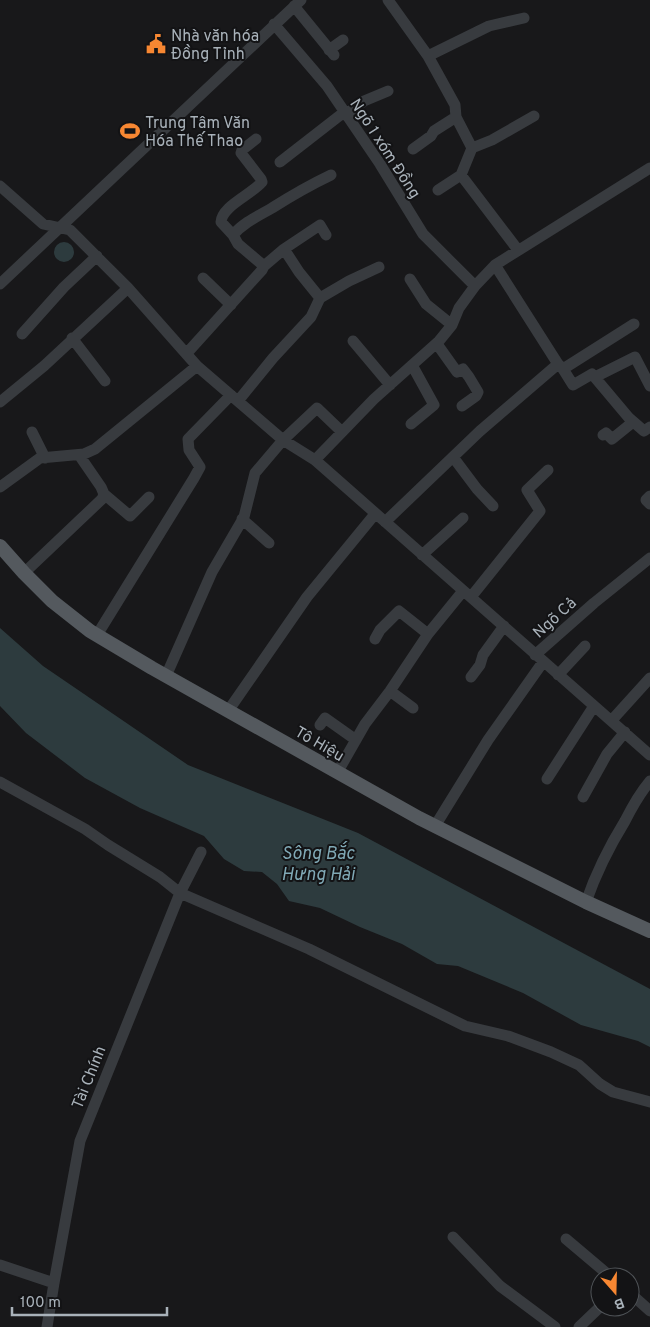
<svg xmlns="http://www.w3.org/2000/svg" width="650" height="1327" font-family="Overpass,sans-serif">
<style>
.water{fill:#2d3b3e}
.lines{fill:none;stroke-linecap:round;stroke-linejoin:round}
.minor{stroke:#383b3f;stroke-width:11}
.major{stroke:#54595e;stroke-width:14}
.labels{text-anchor:middle;stroke-width:4;stroke-linejoin:round;paint-order:stroke}
.poi-label{font-size:16px;fill:#a9b2ba;stroke:#131315;text-anchor:start}
.street-label{font-size:16px;fill:#a9b2ba;stroke:#131315}
.water-label{font-size:18px;font-style:italic;fill:#80a9b6;stroke:#131315}
</style>
<rect width="100%" height="100%" fill="#18181a"/>
<!-- water -->
<path class="water" d="M54 252a10 10 0 1 1 20 0a10 10 0 1 1-20 0Z
M 0,628 L 43,666 L 188,765 L 358,833 L 650,989 L 650,1047 L 638,1041 L 581,1025 L 523,993 L 458,966 L 437,964 L 402,944 L 360,927 L 320,908 L 289,901 L 277,884 L 262,872 L 244,871 L 224,859 L 204,836 L 140,808 L 85,778 L 26,733 L 0,706 Z"/>
<g class="lines">
<!-- minor -->
<path class="minor" d="M 388,0 L 428,56
M 294,6 L 334,55
M 274,24 L 327,86 L 380,164 L 423,234 L 475,286
M 329,50 L 343,40
M 345,115 L 364,101 L 388,91
M 472,148 L 492,140 L 534,116
M 413,149 L 431,136 L 434,131 L 456,117
M 280,162 L 343,113
M 0,186 L 43,224 L 70,230 L 128,288 L 197,366 L 283,440 L 315,460 L 650,755
M 438,190 L 461,175
M 233,235 L 221,222 C 222,206 251,195 262,182 L 261,179 L 241,153 L 242,150 L 256,139
M 284,249 L 299,272 L 320,298
M 518,250 L 461,175 L 472,148 L 456,117 L 455,105 L 428,56 L 489,26 L 524,18
M 495,265 L 558,364
M 264,266 L 284,249 L 320,225 L 326,235
M 203,278 L 231,305
M 410,279 L 426,304 L 452,325
M 0,284 L 301,0
M 22,334 L 64,287 L 97,256
M 72,338 L 105,381
M 353,341 L 390,385
M 437,344 L 457,372 L 463,369 L 469,377 L 478,392 L 476,396 L 462,406
M 187,353 L 262,270 L 264,266 L 238,244 L 233,235 C 243,223 258,216 272,208 C 291,196 310,185 331,175
M 563,369 L 573,385 L 592,374 L 629,418 L 644,431 L 650,427
M 595,377 L 635,357 L 650,386
M 238,401 L 273,358 L 311,317 L 320,298 L 349,281 L 379,267
M 0,402 L 44,366 L 128,288
M 411,424 L 434,405 L 412,365
M 32,432 L 45,458
M 603,435 L 606,433 L 612,439 L 633,422
M 453,457 L 477,489 L 493,506
M 315,460 L 374,399 L 439,341 L 452,325 L 459,308 L 475,286 L 495,265 L 650,168
M 0,487 L 40,458 L 84,454 L 95,449 L 197,366
M 104,494 L 130,516 L 149,497
M 650,496 L 646,500 L 650,504
M 242,519 L 269,543
M 385,522 L 480,431 L 558,364 L 563,369 L 634,324
M 422,555 L 463,518
M 24,573 L 102,499 L 104,494 L 101,487 L 79,455
M 471,597 L 540,511 L 527,490 L 548,470
M 97,635 L 194,478 L 200,467 L 189,450 L 188,439 L 231,395
M 375,639 L 380,630 L 399,611 L 428,634
M 535,655 L 594,603 L 650,558
M 558,675 L 585,646
M 166,676 L 212,572 L 244,517 L 255,473 L 283,440 L 317,408 L 341,431
M 471,677 L 480,665 L 483,655 L 504,626
M 390,691 L 413,708
M 228,711 L 307,597 L 375,514
M 612,720 L 650,678
M 320,725 L 325,718 L 356,740
M 337,773 L 365,724 L 390,691 L 428,634 L 463,591
M 547,779 L 594,706
M 0,782 L 85,829 L 108,845 L 160,877 L 180,893 L 309,949 L 465,1026 L 508,1036 L 551,1052 L 579,1065 L 600,1084 L 613,1092 L 650,1102
M 583,797 L 607,754 L 625,732
M 435,826 L 488,740 L 543,662
M 586,902 C 596,873 609,847 625,821 C 632,807 640,793 650,781
M 453,1237 L 500,1286 L 555,1327
M 566,1239 L 611,1277
M 0,1265 L 54,1283
M 630,1293 L 650,1311
M 47,1327 L 54,1283 L 80,1141 L 180,893 L 201,852
M 579,1327 L 600,1307"/>
<!-- major -->
<path class="major" d="M 0,546 L 24,573 L 52,601 L 90,631 L 152,668 L 419,818 L 586,902 L 650,931"/>
</g>
<!-- icons -->
<defs>
<symbol id="civic-bare" viewBox="-9 -9 18 18"><path d="M-.6-6.5H3V-4.5H.6V-3L4-1V1h2V6H-6V1h2V-1L-.6-3ZM-1.2 2.5V6h2.4V2.5Z" fill="#f78732" stroke="#131315" stroke-width="2.5" paint-order="stroke"/></symbol>
<symbol id="stadium-bare" viewBox="-9 -9 18 18"><path d="M0-5a6.5 5 0 1 0 0 10a6.5 5 0 1 0 0-10ZM-3.5-1.8h7v3.6h-7Z" fill="#f78732" stroke="#131315" stroke-width="2.5" paint-order="stroke"/></symbol>
</defs>
<g fill-rule="evenodd">
<use href="#civic-bare" x="142" y="30" width="28" height="28"/>
<use href="#stadium-bare" x="116" y="117" width="28" height="28"/>
</g>
<g class="labels">
<!-- poi labels -->
<g class="poi-label">
<text x="171" y="41">Nhà văn hóa<tspan x="171" dy="18">Đồng Tỉnh</tspan></text>
<text x="145" y="128">Trung Tâm Văn<tspan x="145" dy="18">Hóa Thế Thao</tspan></text>
</g>
<!-- street labels -->
<g class="street-label">
<text transform="translate(386 148) rotate(57)" y="6">Ngõ 1 xóm Đồng</text>
<text transform="translate(554 617) rotate(-42)" y="6">Ngõ Cả</text>
<text transform="translate(320 743) rotate(30)" y="6">Tô Hiệu</text>
<text transform="translate(88 1077) rotate(-68)" y="6">Tài Chính</text>
</g>
<!-- water labels -->
<g class="water-label">
<text x="318" y="859">Sông Bắc<tspan x="318" dy="21">Hưng Hải</tspan></text>
</g>
</g>
<!-- north arrow -->
<g transform="translate(615 1292) rotate(160)"><circle r="24" fill="#131315" stroke="#4f5357"/>
<path d="M0-4L9 19L0 12L-9 19Z" fill="#f78732"/>
<text y="-8" font-size="14" font-weight="bold" text-anchor="middle" fill="#a9b2ba">B</text>
</g>
<!-- scale -->
<path d="M12 1307v8h155v-8" fill="none" stroke="#a9b2ba" stroke-width="2.5"/>
<text x="20" y="1307" font-size="15" fill="#a9b2ba" stroke="#131315" stroke-width="4" paint-order="stroke">100 m</text>
</svg>
